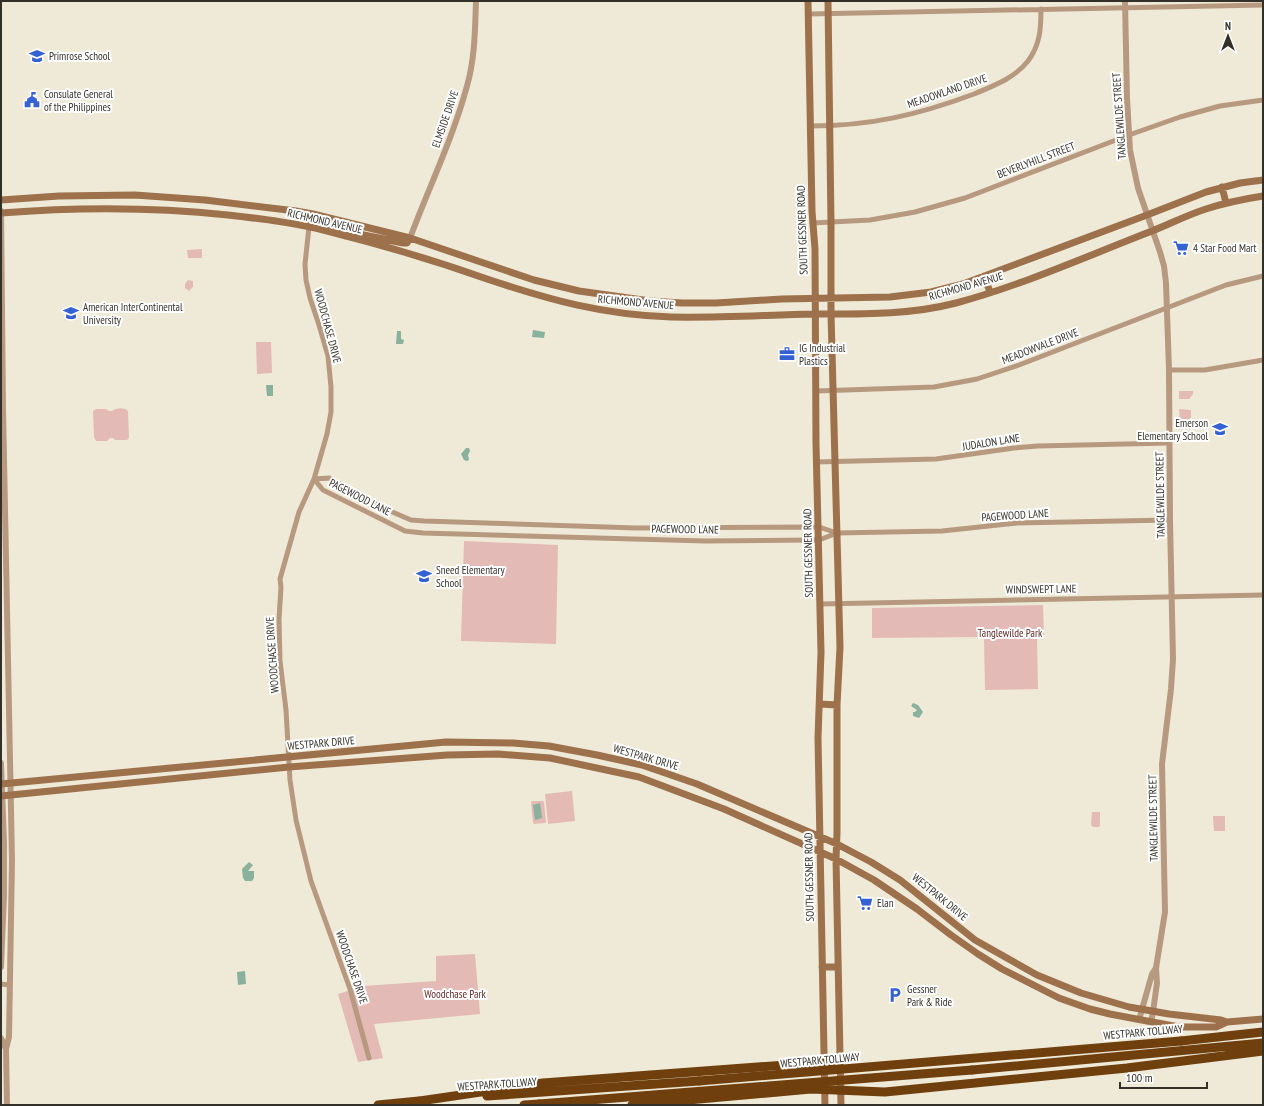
<svg xmlns="http://www.w3.org/2000/svg" width="1264" height="1106" font-family="'PT Sans Narrow',sans-serif">
<style>
.green{fill:#e3bab5}
.water{fill:#89b19c}
.lines{fill:none;stroke-linecap:round;stroke-linejoin:round}
.minor{stroke:#b79980;stroke-width:5}
.tertiary{stroke:#b79980;stroke-width:6}
.secondary{stroke:#9d714c;stroke-width:7}
.motorway{stroke:#6f3f0e;stroke-width:9}
.motorway-bridge{stroke:#6f3f0e;stroke-width:9}
.labels{text-anchor:middle;stroke-width:4;stroke-linejoin:round;paint-order:stroke}
.poi-label{font-size:11px;fill:#323029;stroke:#fff;text-anchor:start}
.street-label{font-size:11px;fill:#323029;stroke:#fff}
.park-label{font-size:11px;fill:#622a26;stroke:#fff}
</style>
<rect width="100%" height="100%" fill="#efead7"/>
<!-- green -->
<path class="green" d="M 202,249 L 202,258 L 188,258 L 187,250 Z
M 188,280 L 193,281 L 193,287 L 189,291 L 185,288 L 185,284 Z
M 256,342 L 271,342 L 272,373 L 257,374 Z
M 1179,391 L 1193,391 L 1193,394 L 1189,399 L 1179,399 Z
M 96,409 L 106,409 L 109,411 L 112,411 C 116,408 124,407 128,411 L 129,438 L 127,440 L 115,440 L 113,438 L 110,438 L 107,441 L 96,441 L 94,437 L 93,411 Z
M 1179,409 L 1191,410 L 1191,417 L 1189,420 L 1180,420 Z
M 464,541 L 558,545 L 556,644 L 461,641 Z
M 1043,605 L 1044,635 L 1037,636 L 1038,689 L 985,690 L 984,637 L 872,638 L 872,608 Z
M 572,791 L 575,821 L 548,824 L 545,794 Z
M 532,801 L 543,801 L 544,802 L 546,822 L 545,823 L 534,824 L 533,822 L 531,803 Z
M 1092,812 L 1100,812 L 1100,825 L 1099,827 L 1093,827 L 1091,825 Z
M 1213,816 L 1225,816 L 1225,831 L 1214,831 Z
M 475,954 L 480,1014 L 374,1024 L 383,1058 L 358,1062 L 338,994 L 363,986 L 436,981 L 436,956 Z"/>
<!-- water -->
<path class="water" d="M 533,330 L 545,332 L 544,338 L 532,337 Z
M 397,331 L 401,331 L 401,339 L 404,340 L 403,344 L 396,344 Z
M 266,385 L 273,385 L 273,396 L 267,396 Z
M 466,448 L 469,448 L 470,451 L 468,455 L 469,460 L 467,461 L 464,460 L 461,454 Z
M 913,703 L 918,705 L 923,712 L 919,718 L 913,716 L 913,712 L 915,712 L 917,710 L 911,706 Z
M 540,803 L 542,818 L 535,820 L 533,805 Z
M 249,862 L 253,865 L 248,871 L 254,871 L 254,878 L 252,881 L 245,881 L 243,878 L 242,869 Z
M 245,971 L 246,984 L 238,985 L 237,972 Z"/>
<g class="lines">
<!-- minor -->
<path class="minor" d="M 809,14 L 1263,5
M 810,126 C 870,126 918,115 974,94 C 993,86 1015,78 1028,61 C 1040,45 1041,29 1041,9
M 812,223 L 870,220 L 915,212 L 965,198 L 1129,135 L 1180,117 L 1220,106 L 1263,100
M 309,227 L 305,264 L 306,280 L 310,298 L 319,325 L 328,356 L 331,387 L 331,412 L 327,434 L 314,479 L 299,512 L 280,579 L 281,587 L 279,619 L 280,661 L 286,710 L 290,780 L 296,820 L 311,881 L 350,989 L 369,1058
M 1169,370 L 1205,370 L 1263,360
M 816,391 L 934,387 L 977,379 L 1019,365 L 1226,285 L 1263,276
M 816,462 L 936,459 L 1014,448 L 1038,446 L 1169,443
M 314,479 L 323,490 L 405,531 L 423,533 L 705,541 L 810,540 L 819,540 L 837,533 L 942,531 L 1017,523 L 1170,520
M 314,479 L 329,478 L 383,508 L 411,520 L 424,521 L 636,528 L 819,527 L 837,533
M 820,604 L 1263,595
M 1,984 L 9,985"/>
<!-- tertiary -->
<path class="tertiary" d="M 1125,1 L 1127,98 L 1130,150 L 1138,188 L 1160,252 L 1164,266 L 1166,283 L 1169,370 L 1170,520 L 1173,659 L 1171,689 L 1162,764 L 1165,912 L 1156,968 L 1157,983 L 1153,1012 L 1151,1022
M 1,211 L 3,409 L 12,860 L 9,1037 L 6,1049 L 7,1105
M 410,238 C 429,187 453,138 467,86 C 475,58 475,30 476,1
M 1,763 L 4,843 L 4,895 L 1,967
M 1139,1020 L 1152,974 L 1156,968
M 1,1038 L 6,1049"/>
<!-- secondary -->
<path class="secondary" d="M 808,1 L 812,211 L 815,249 L 816,443 L 821,652 L 818,738 L 825,1105
M 828,1 L 831,223 L 831,314 L 840,647 L 837,705 L 837,833 L 836,859 L 841,1105
M 1222,187 L 1226,203
M 1,200 L 59,196 L 135,195 L 205,200 L 296,211 L 313,214 L 410,238 L 534,280 L 579,291 L 650,301 L 682,303 L 716,303 L 782,299 L 890,297 L 931,292 L 963,284 L 1147,215 L 1206,192 L 1240,183 L 1263,180
M 1,213 C 77,207 153,207 228,215 C 263,219 297,223 331,232 C 383,245 436,261 487,279 C 550,300 604,315 671,317 C 718,318 766,315 814,314 C 861,314 910,315 956,303 C 1023,285 1087,256 1152,231 C 1170,224 1187,215 1206,209 C 1224,203 1244,199 1263,196
M 309,227 L 310,224 L 314,222 L 345,228 L 359,227
M 345,236 L 354,233 L 403,243 L 407,243 L 410,238
M 984,276 L 990,292
M 820,704 L 837,705
M 1,784 L 446,742 L 513,743 L 549,746 L 597,755 L 642,765 L 697,784 L 837,844 L 871,862 L 900,880 L 975,940 L 1037,975 L 1081,993 L 1129,1007 L 1169,1014 L 1221,1020 L 1227,1022
M 1,796 L 289,767 L 447,755 L 498,754 L 550,758 L 639,777 L 724,809 L 836,859 L 874,880 L 917,909 L 951,935 L 978,954 L 1002,969 L 1059,998 L 1090,1009 L 1110,1014 L 1179,1027 L 1216,1027 L 1227,1022 L 1263,1019
M 822,967 L 838,967"/>
<!-- motorway -->
<path class="motorway" d="M 1181,1041 L 1263,1032
M 972,1070 L 1263,1043
M 487,1096 L 699,1081
M 413,1102 L 543,1083 L 840,1061
M 378,1105 L 419,1101
M 524,1105 L 539,1104
M 632,1105 L 811,1089 L 885,1092 L 1127,1068 L 1263,1051"/>
<!-- motorway-bridge -->
<path class="motorway-bridge" d="M 699,1081 L 1181,1041
M 539,1104 L 972,1070"/>
</g>
<!-- icons -->
<defs>
<symbol id="school-bare" viewBox="-9 -9 18 18"><path d="M0-5L7-2L0 1L-7-2ZM-4 1L0 2.5L4 1V4Q0 6-4 4Z" fill="#3562d2" stroke="#fff" stroke-width="2.5" paint-order="stroke"/></symbol>
<symbol id="civic-bare" viewBox="-9 -9 18 18"><path d="M-.6-6.5H3V-4.5H.6V-3L4-1V1h2V6H-6V1h2V-1L-.6-3ZM-1.2 2.5V6h2.4V2.5Z" fill="#3562d2" stroke="#fff" stroke-width="2.5" paint-order="stroke"/></symbol>
<symbol id="supermarket-bare" viewBox="-9 -9 18 18"><path d="M-6-5.5h2.5l.6 2H6L4.5 2H-2.5L-4.4-4H-6ZM-1.5 3.2a1.3 1.3 0 1 0 .1 0ZM3 3.2a1.3 1.3 0 1 0 .1 0Z" fill="#3562d2" stroke="#fff" stroke-width="2.5" paint-order="stroke"/></symbol>
<symbol id="university-bare" viewBox="-9 -9 18 18"><path d="M0-5L7-2L0 1L-7-2ZM-4 1L0 2.5L4 1V4Q0 6-4 4Z" fill="#3562d2" stroke="#fff" stroke-width="2.5" paint-order="stroke"/></symbol>
<symbol id="office-bare" viewBox="-9 -9 18 18"><path d="M-6-3h4V-5.5h4V-3h4V5H-6ZM-1-4.5V-3h2v-1.5ZM-6 0V1H6V0Z" fill="#3562d2" stroke="#fff" stroke-width="2.5" paint-order="stroke"/></symbol>
<symbol id="parking-bare" viewBox="-9 -9 18 18"><path d="M-3.5-5.5H1a3.5 3.5 0 0 1 0 7H-1V5.5H-3.5ZM-1-3.4V-.6H.8a1.4 1.4 0 0 0 0-2.8Z" fill="#3562d2" stroke="#fff" stroke-width="2.5" paint-order="stroke"/></symbol>
</defs>
<g fill-rule="evenodd">
<use href="#school-bare" x="26" y="45" width="22" height="22"/>
<use href="#civic-bare" x="21" y="89" width="22" height="22"/>
<use href="#supermarket-bare" x="1170" y="237" width="22" height="22"/>
<use href="#university-bare" x="60" y="302" width="22" height="22"/>
<use href="#office-bare" x="776" y="343" width="22" height="22"/>
<use href="#school-bare" x="1209" y="418" width="22" height="22"/>
<use href="#school-bare" x="413" y="565" width="22" height="22"/>
<use href="#supermarket-bare" x="854" y="892" width="22" height="22"/>
<use href="#parking-bare" x="884" y="984" width="22" height="22"/>
</g>
<g class="labels">
<!-- poi labels -->
<g class="poi-label">
<text x="49" y="60">Primrose School</text>
<text x="44" y="98">Consulate General<tspan x="44" dy="13">of the Philippines</tspan></text>
<text x="1193" y="252">4 Star Food Mart</text>
<text x="83" y="311">American InterContinental<tspan x="83" dy="13">University</tspan></text>
<text x="799" y="352">IG Industrial<tspan x="799" dy="13">Plastics</tspan></text>
<text x="1208" y="427" text-anchor="end">Emerson<tspan x="1208" dy="13">Elementary School</tspan></text>
<text x="436" y="574">Sneed Elementary<tspan x="436" dy="13">School</tspan></text>
<text x="877" y="907">Elan</text>
<text x="907" y="993">Gessner<tspan x="907" dy="13">Park &amp; Ride</tspan></text>
</g>
<!-- street labels -->
<g class="street-label">
<text transform="translate(947 91) rotate(-19)" y="4">MEADOWLAND DRIVE</text>
<text transform="translate(1119 116) rotate(-94)" y="4">TANGLEWILDE STREET</text>
<text transform="translate(445 119) rotate(-71)" y="4">ELMSIDE DRIVE</text>
<text transform="translate(1036 160) rotate(-21)" y="4">BEVERLYHILL STREET</text>
<text transform="translate(325 221) rotate(13)" y="4">RICHMOND AVENUE</text>
<text transform="translate(802 230) rotate(-92)" y="4">SOUTH GESSNER ROAD</text>
<text transform="translate(966 286) rotate(-16)" y="4">RICHMOND AVENUE</text>
<text transform="translate(636 302) rotate(5)" y="4">RICHMOND AVENUE</text>
<text transform="translate(328 326) rotate(75)" y="4">WOODCHASE DRIVE</text>
<text transform="translate(1040 346) rotate(-21)" y="4">MEADOWVALE DRIVE</text>
<text transform="translate(991 442) rotate(-9)" y="4">JUDALON LANE</text>
<text transform="translate(1160 495) rotate(-91)" y="4">TANGLEWILDE STREET</text>
<text transform="translate(360 497) rotate(27)" y="4">PAGEWOOD LANE</text>
<text transform="translate(1015 515) rotate(-4)" y="4">PAGEWOOD LANE</text>
<text transform="translate(685 529) rotate(1)" y="4">PAGEWOOD LANE</text>
<text transform="translate(808 553) rotate(-91)" y="4">SOUTH GESSNER ROAD</text>
<text transform="translate(1041 589) rotate(-1)" y="4">WINDSWEPT LANE</text>
<text transform="translate(272 655) rotate(-94)" y="4">WOODCHASE DRIVE</text>
<text transform="translate(321 743) rotate(-5)" y="4">WESTPARK DRIVE</text>
<text transform="translate(646 757) rotate(16)" y="4">WESTPARK DRIVE</text>
<text transform="translate(1153 818) rotate(-91)" y="4">TANGLEWILDE STREET</text>
<text transform="translate(809 877) rotate(-91)" y="4">SOUTH GESSNER ROAD</text>
<text transform="translate(940 897) rotate(39)" y="4">WESTPARK DRIVE</text>
<text transform="translate(352 967) rotate(71)" y="4">WOODCHASE DRIVE</text>
<text transform="translate(1143 1032) rotate(-5)" y="4">WESTPARK TOLLWAY</text>
<text transform="translate(820 1060) rotate(-5)" y="4">WESTPARK TOLLWAY</text>
<text transform="translate(497 1084) rotate(-4)" y="4">WESTPARK TOLLWAY</text>
</g>
<!-- park labels -->
<g class="park-label">
<text x="1010" y="637">Tanglewilde Park</text>
<text x="455" y="998">Woodchase Park</text>
</g>
</g>
<!-- border -->
<rect width="1264" height="1106" fill="none" stroke="#323029" stroke-width="4"/>
<!-- north arrow -->
<g transform="translate(1228 36)" stroke="#ffffff" stroke-width="3" paint-order="stroke">
<path d="M0-3L7 15L0 10L-7 15Z" fill="#323029"/>
<text y="-6" font-size="11" font-weight="bold" text-anchor="middle" fill="#323029">N</text>
</g>
<!-- scale -->
<path d="M1120 1082v6h87v-6" fill="none" stroke="#323029" stroke-width="2"/>
<text x="1126" y="1082" font-size="12" fill="#323029" stroke="#ffffff" stroke-width="3" paint-order="stroke">100 m</text>
</svg>
